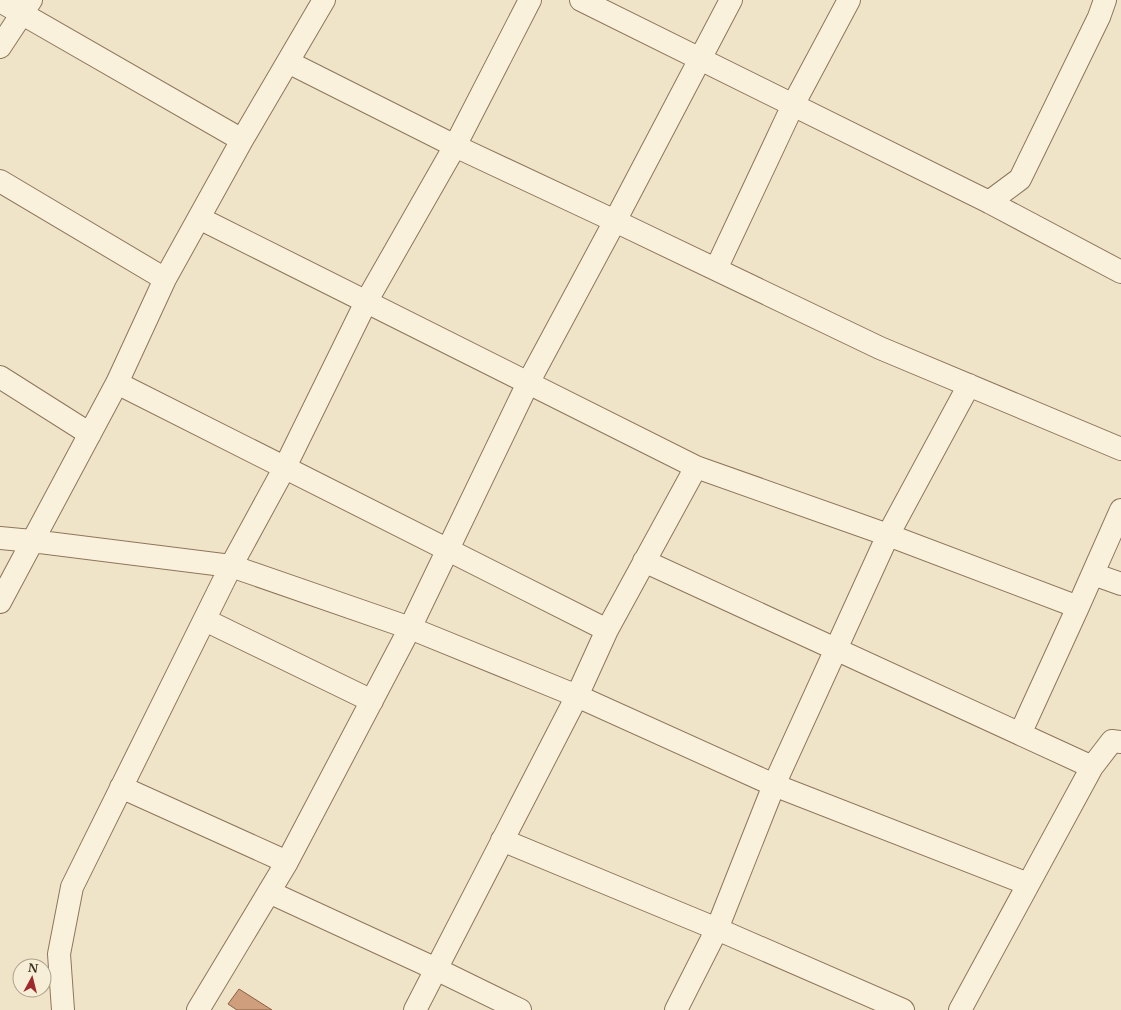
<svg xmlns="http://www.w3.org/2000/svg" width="1121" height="1010" font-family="'Libre Baskerville',serif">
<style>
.building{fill:#cf9f7d;stroke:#8d5f41}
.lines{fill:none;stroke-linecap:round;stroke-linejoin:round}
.minor-casing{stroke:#8d765c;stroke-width:24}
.minor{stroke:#faf1dc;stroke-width:22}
</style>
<rect width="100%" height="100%" fill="#f0e4c8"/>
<!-- building -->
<path class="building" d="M 239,989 L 272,1010 L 237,1010 L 228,1004 Z"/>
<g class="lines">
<defs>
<path id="minor" d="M 581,0 L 989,202 L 1121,272
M 0,1 L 242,140
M 0,47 L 31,0
M 288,62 L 455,146 L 615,221 L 880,348 L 1121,449
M 0,181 L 165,279
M 989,202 L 1020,179 L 1099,17 L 1105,0
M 199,218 L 696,467 L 888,535 L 1078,607
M 716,269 L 793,105 L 849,0
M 0,377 L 90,434
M 117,383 L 607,630
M 0,538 L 32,541 L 231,566 L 410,628 L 577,696 L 774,785 L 1028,884
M 644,561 L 1092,767
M 1093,574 L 1121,584
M 0,602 L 117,383 L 165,279 L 242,140 L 324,0
M 205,620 L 372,701
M 1020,734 L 1078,607 L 1121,510
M 121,787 L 287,862
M 502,840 L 717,929 L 903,1010
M 269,892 L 436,969 L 520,1010
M 63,1010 L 59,954 L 72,887 L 231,566 L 285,467 L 366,302 L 455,146 L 530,0
M 198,1010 L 287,862 L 410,628 L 528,383 L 615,221 L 731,0
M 415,1010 L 577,696 L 607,630 L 696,467
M 676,1010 L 717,929 L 774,785 L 888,535 L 969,385
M 960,1010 L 1092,767 L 1112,741 L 1121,742"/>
</defs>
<!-- minor casing -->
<use href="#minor" class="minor-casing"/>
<!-- minor -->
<use href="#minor" class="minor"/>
</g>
<!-- north arrow -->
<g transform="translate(32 978) rotate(7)"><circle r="19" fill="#f7eed8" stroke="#ada18e"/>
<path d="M0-3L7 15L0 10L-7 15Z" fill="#9e2a2b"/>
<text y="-6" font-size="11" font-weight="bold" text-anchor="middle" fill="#3d2e20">N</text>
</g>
</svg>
